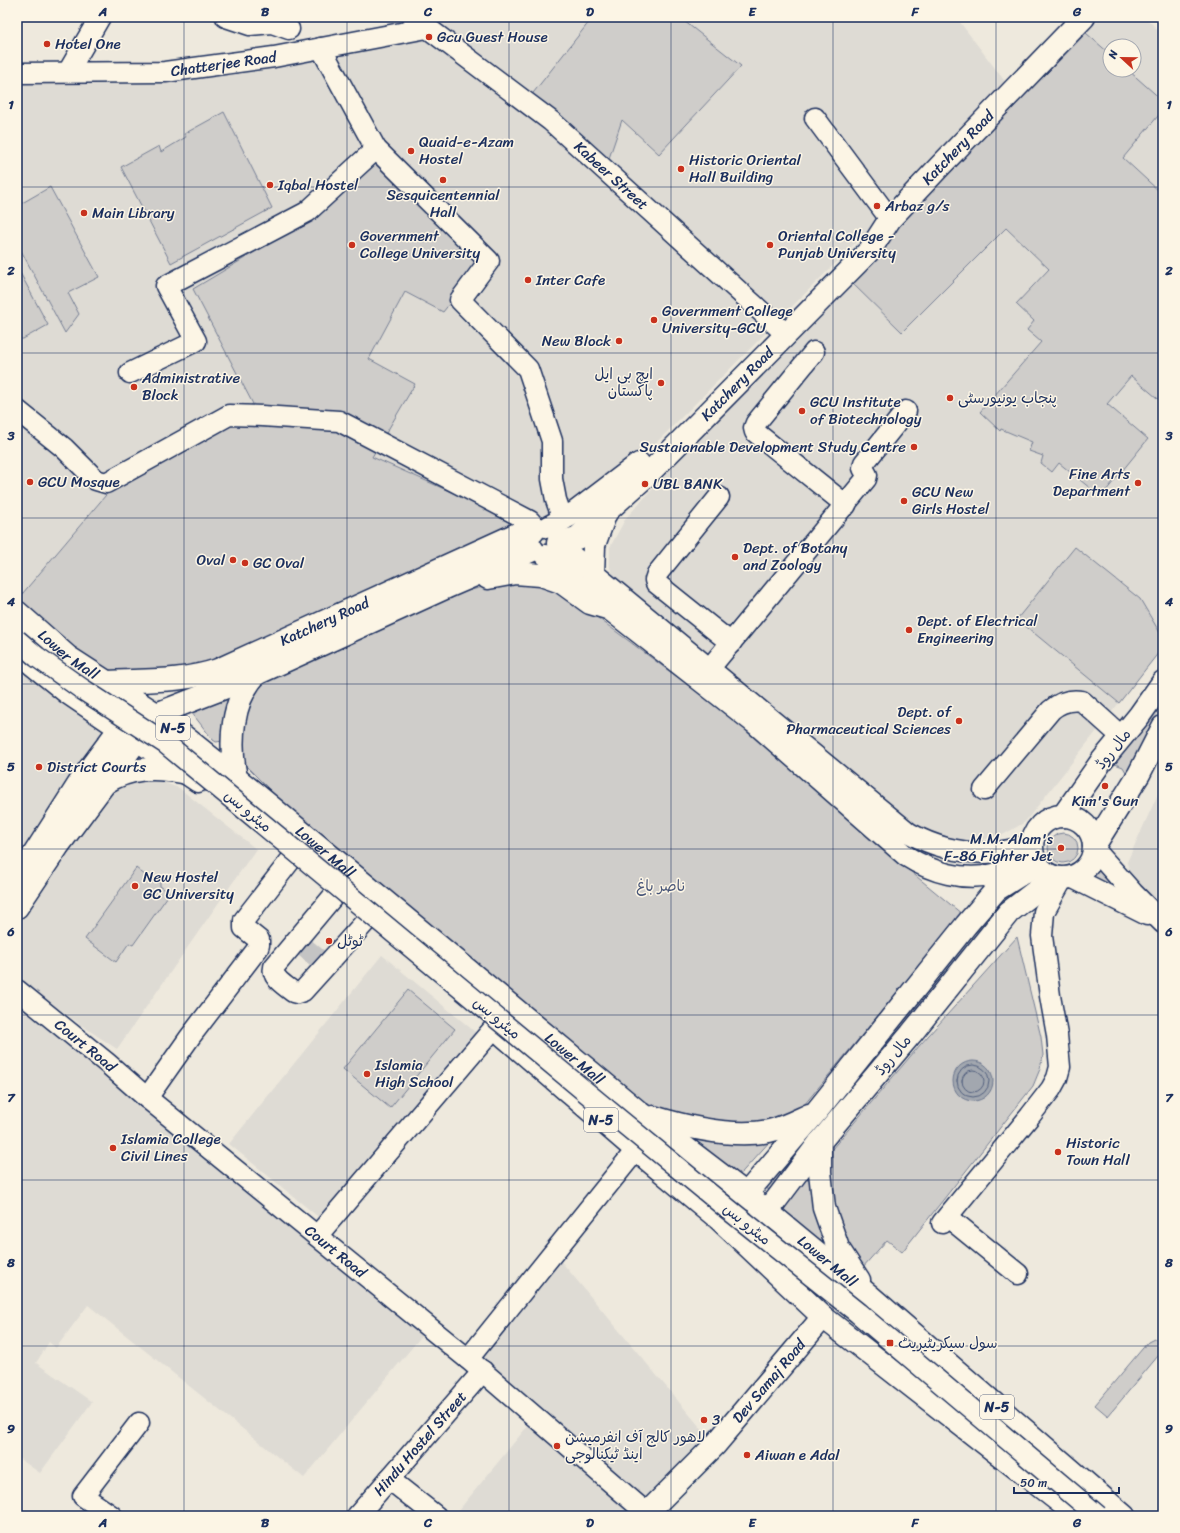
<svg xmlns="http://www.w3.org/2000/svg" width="1180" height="1533" font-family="Sriracha,'Playpen Sans Arabic',sans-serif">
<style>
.built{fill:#dedbd4;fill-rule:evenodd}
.green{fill:#cfcdca;stroke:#757e94}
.water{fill:#a2a7af;stroke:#6c778f}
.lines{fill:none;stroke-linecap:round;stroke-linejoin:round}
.shore{stroke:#515f7e;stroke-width:1}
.minor-tunnel{stroke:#c4c4c4;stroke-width:20;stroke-dasharray:20 10;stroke-linecap:butt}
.minor-casing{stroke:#1b2f5e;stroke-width:23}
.major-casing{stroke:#1b2f5e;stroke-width:25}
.minor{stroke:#fcf5e5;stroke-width:20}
.major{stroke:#fcf5e5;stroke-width:22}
.minor-bridge-casing{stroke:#1b2f5e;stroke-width:23;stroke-linecap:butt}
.minor-bridge{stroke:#fcf5e5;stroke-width:20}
.grid{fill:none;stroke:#1b2f5e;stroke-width:1;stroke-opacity:0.55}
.poi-dot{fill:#c8321e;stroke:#fcf5e5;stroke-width:1.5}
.labels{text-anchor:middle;stroke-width:3;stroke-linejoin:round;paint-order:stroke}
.shield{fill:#fcf5e5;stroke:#5e6a86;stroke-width:1}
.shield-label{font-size:14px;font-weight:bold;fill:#1b2f5e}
.poi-label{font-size:15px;fill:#1b2f5e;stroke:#fcf5e5;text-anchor:start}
.street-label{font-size:15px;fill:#1b2f5e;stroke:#fcf5e5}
.park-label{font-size:15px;fill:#485679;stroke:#fcf5e5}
.neatline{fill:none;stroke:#1b2f5e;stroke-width:1.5}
.grid-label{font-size:13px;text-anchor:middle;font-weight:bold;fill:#1b2f5e}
</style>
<rect width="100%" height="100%" fill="#eee9dd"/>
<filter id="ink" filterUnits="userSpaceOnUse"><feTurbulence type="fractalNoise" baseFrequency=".025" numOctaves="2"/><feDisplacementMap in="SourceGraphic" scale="8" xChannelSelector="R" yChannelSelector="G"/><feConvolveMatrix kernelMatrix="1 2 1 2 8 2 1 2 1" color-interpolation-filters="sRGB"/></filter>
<g filter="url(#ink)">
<!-- built -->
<path class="built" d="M 413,17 L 956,17 L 1010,88 L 641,458 L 555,520 L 528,526 L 122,476 L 17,600 L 17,74 L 165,72 L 427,31 Z
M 1101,17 L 1145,17 L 1163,35 L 1163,647 L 1025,822 L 1001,836 L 973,842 L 947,841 L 920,834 L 617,585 L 610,568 L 610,547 L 626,518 L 847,278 L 1027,95 ZM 1110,46 L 1134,46 L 1134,70 L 1110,70 Z
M 17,652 L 113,726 L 17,871 Z
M 156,780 L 179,788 L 256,849 L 117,1049 L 81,1025 L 17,978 L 17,916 L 108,795 L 129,783 L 138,781 Z
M 1163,783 L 1163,909 L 1132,884 L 1127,862 Z
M 382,955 L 480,1036 L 327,1224 L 229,1144 Z
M 17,990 L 429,1327 L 304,1478 L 88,1305 L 56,1348 L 49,1342 L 36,1363 L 92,1402 L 40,1473 L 17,1457 Z
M 554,1253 L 715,1445 L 640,1508 L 632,1516 L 454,1516 L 535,1417 L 468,1359 Z"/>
<!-- green -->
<path class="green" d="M 593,17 L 679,17 L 741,66 L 659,154 L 622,120 L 605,170 L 526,102 Z
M 1086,33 L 1110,54 L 1110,70 L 1128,70 L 1163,101 L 1163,110 L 1123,158 L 1160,192 L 1163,190 L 1163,403 L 1131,376 L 1107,404 L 1148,439 L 1101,497 L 1059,463 L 1052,472 L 1041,463 L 1043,456 L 1029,451 L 1032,442 L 1001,429 L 1000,431 L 980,412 L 1041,342 L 1027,330 L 1034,321 L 1016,304 L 1049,269 L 1006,228 L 902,332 L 847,278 Z
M 224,112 L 272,208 L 171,263 L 121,167 L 159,146 L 161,152 L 186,137 L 184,134 Z
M 375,160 L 479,266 L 443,312 L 405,292 L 369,359 L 415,384 L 372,457 L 528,526 L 226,656 L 184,670 L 112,677 L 73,652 L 17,605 L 17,600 L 122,476 L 253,404 L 193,289 L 300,225 Z
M 50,187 L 99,277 L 68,293 L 79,314 L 65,333 L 17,243 L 17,206 Z
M 17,267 L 48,325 L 23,339 L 17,339 Z
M 1075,547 L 1140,599 L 1163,638 L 1163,647 L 1119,703 L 1017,619 Z
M 531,575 L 547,580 L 775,750 L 899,862 L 962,914 L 804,1105 L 787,1116 L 752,1126 L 658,1114 L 279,799 L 246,766 L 240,747 L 253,684 L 451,595 Z
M 243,682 L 223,741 L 216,742 L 213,740 L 188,708 Z
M 1163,698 L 1163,712 L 1127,774 L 1123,767 L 1115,764 Z
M1048 848a15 15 0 1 1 30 0a15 15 0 1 1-30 0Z
M 136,868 L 151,880 L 157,879 L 160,882 L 160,886 L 170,893 L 133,945 L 129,943 L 116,962 L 85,939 Z
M 1099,869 L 1115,888 L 1132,903 L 1088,881 Z
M 1008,894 L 1011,897 L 771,1191 L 768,1190 L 767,1184 L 1005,895 Z
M 1017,937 L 1041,1037 L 1043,1055 L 1040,1069 L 1033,1086 L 902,1252 L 887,1240 L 854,1277 L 792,1222 L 782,1208 L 920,1045 Z
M 408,990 L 455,1029 L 390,1108 L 343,1069 Z
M 675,1130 L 772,1139 L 735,1180 Z
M 1154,1339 L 1163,1339 L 1163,1350 L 1108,1416 L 1095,1405 L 1148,1342 Z"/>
<!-- water -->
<path class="water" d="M953 1081a20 20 0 1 1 40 0a20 20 0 1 1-40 0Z"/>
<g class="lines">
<!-- shore -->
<path class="shore" d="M957 1081a16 16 0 1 1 32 0a16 16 0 1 1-32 0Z
M962 1081a11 11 0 1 1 22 0a11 11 0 1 1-22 0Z"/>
<!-- minor-tunnel -->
<path class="minor-tunnel" d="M 304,947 L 321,961"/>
<defs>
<g id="minor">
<path d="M 226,17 L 250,25 L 272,23 L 289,29"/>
<path id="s1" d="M 413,17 L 551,121 L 786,334"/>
<path d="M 321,48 L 376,149 L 489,261 L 460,300 L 528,369 L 552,441 L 552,479 L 556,500 L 563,520"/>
<path d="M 68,72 L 100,17"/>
<path id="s2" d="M 17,73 L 165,72 L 274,57 L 427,28"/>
<path d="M 815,118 L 890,219"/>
<path d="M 814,352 L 756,423 L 754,428 L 755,432 L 846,505"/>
<path d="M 130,373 L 196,341 L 166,286 L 307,212 L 376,149"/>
<path d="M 17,410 L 64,448 L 96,480 L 106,483 L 229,415 L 262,416 L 339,421 L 530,521 L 537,529"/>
<path d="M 719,497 L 657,574 L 655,580 L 656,583 L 731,643"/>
<path d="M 558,544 L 909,833 C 935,847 956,852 986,853 C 1001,853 1018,848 1032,845"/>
<path d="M 545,555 L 607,608 L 754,723 L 906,856 C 931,872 964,882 994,874 C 1008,870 1021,864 1034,859"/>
<path d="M 709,669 L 866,479 L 867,475 L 863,468 L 864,463 L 906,411"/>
<path d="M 984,790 L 1051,710 C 1060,702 1070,699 1082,701 L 1122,737"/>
<path d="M 1094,849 L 1133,893 L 1163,923"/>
<path d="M 1071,877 L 1147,915"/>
<path d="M 336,893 L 274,967 C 271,978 286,986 293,992 L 297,993 L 303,991 L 368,919"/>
<path id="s3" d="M 17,990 L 107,1063 L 147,1098 L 468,1359 L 650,1516"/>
<path d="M 147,1098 L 190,1037 L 258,948 L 259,945 L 259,940 L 244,928 L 244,920 L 293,857"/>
<path d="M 948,1217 L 1018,1274"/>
<path d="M 942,1223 L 1030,1116 L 1051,1089 L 1057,1078 L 1060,1067 L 1057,1035 L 1050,996 L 1042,936 L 1044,912 L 1063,878"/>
<path d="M 317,1236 L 494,1028"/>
<path d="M 468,1359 L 636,1150"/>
<path d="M 389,1479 L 436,1516"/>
<path d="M 112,1516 L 83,1496 L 139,1423"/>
<path id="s4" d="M 357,1516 L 483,1371"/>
</g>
<g id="major">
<path d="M 549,527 L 576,512 L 639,464"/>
<path id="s5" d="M 558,543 L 577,538 L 646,476 L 870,250 L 890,219 L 941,165 L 1084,17"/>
<path d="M 593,574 L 594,545 L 605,515"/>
<path d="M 488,578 L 515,573 L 541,575 L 561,582 L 590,603 L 607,608"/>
<path id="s6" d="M 17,612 L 68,657 L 156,714 L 252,791 L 640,1113 L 746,1194 L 871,1297 L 1124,1516"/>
<path d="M 32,664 L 68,693 L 198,781"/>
<path id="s7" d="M 108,682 C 145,680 183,682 218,670 L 517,534 L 527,532 L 533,532"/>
<path d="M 146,718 L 234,684 L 447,587 L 533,550"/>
<path d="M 236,778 C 229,743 231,701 256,674"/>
<path d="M 105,783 C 130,767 154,767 182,772"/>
<path d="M 1063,816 L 1101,762 L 1139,716 L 1163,682"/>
<circle cx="1063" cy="847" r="31"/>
<path d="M 1094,846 L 1139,774 L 1163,727"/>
<path d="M 17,881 L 82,779 L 120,728"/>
<path d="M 17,907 L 58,846 L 146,728"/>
<path d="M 504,1036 L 636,1150 L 719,1219 L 823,1317 L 1078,1516"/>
<path d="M 653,1117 C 686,1127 734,1138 769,1131 C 783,1128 796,1121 809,1115"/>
<path d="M 820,1142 L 820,1172 L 824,1208 L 838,1248 L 859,1280"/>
<path d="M 736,1206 L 816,1112 L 966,925 L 996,890 L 1037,864"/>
<path d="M 758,1224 L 820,1142 L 911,1034 L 1009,912 L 1054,877"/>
<path id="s8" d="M 644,1516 L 715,1445 L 823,1317"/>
</g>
</defs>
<!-- minor casing -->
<use href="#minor" class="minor-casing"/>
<!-- major casing -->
<use href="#major" class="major-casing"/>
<!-- minor -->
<use href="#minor" class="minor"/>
<!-- major -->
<use href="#major" class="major"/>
<defs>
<path id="minor-bridge" d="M 17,640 L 37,657 L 82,689 L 165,743 L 599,1103 L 728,1209 L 858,1313 L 1098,1516"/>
</defs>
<!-- minor-bridge casing -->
<use href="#minor-bridge" class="minor-bridge-casing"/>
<!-- minor-bridge -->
<use href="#minor-bridge" class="minor-bridge"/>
</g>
</g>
<!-- grid -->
<path class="grid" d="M 184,17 L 184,1516M 347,17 L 347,1516M 509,17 L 509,1516M 671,17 L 671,1516M 833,17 L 833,1516M 996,17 L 996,1516M 17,187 L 1163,187M 17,353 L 1163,353M 17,518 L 1163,518M 17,684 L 1163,684M 17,849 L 1163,849M 17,1015 L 1163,1015M 17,1180 L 1163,1180M 17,1346 L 1163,1346"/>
<!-- markers -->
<g class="poi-dot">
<circle cx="429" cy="37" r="4"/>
<circle cx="47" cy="44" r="4"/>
<circle cx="411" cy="151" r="4"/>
<circle cx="681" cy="169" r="4"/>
<circle cx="443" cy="180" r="4"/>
<circle cx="270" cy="185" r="4"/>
<circle cx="877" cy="206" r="4"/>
<circle cx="84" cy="213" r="4"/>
<circle cx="352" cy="245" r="4"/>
<circle cx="770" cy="245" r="4"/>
<circle cx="528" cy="280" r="4"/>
<circle cx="654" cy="320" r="4"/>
<circle cx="619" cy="341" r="4"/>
<circle cx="661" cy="383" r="4"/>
<circle cx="134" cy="387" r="4"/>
<circle cx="950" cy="398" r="4"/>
<circle cx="802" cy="411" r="4"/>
<circle cx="914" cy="447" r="4"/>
<circle cx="30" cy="482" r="4"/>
<circle cx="1138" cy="483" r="4"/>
<circle cx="645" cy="484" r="4"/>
<circle cx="904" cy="501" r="4"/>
<circle cx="735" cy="557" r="4"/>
<circle cx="233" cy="560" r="4"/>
<circle cx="245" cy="563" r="4"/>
<circle cx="909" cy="630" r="4"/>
<circle cx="959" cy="721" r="4"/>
<circle cx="39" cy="767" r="4"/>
<circle cx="1105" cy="786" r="4"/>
<circle cx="1061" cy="848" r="4"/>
<circle cx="135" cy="886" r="4"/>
<circle cx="329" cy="941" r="4"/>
<circle cx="367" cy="1074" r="4"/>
<circle cx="113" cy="1148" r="4"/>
<circle cx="1058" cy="1152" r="4"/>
<rect x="886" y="1339" width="8" height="8" rx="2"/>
<circle cx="704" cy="1420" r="4"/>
<circle cx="557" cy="1446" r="4"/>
<circle cx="747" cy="1455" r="4"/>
</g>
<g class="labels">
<!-- shield labels -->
<g class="shield">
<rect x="156" y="716" width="34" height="24" rx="3"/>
<rect x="584" y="1108" width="34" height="24" rx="3"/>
<rect x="980" y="1395" width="34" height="24" rx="3"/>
</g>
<g class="shield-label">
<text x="173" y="733">N-5</text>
<text x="601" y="1125">N-5</text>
<text x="997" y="1412">N-5</text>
</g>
<!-- poi labels -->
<g class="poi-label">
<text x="437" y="42">Gcu Guest House</text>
<text x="55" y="49">Hotel One</text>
<text x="419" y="147">Quaid-e-Azam<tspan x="419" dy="17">Hostel</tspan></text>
<text x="689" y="165">Historic Oriental<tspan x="689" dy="17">Hall Building</tspan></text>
<text x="278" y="190">Iqbal Hostel</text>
<text x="443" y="200" text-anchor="middle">Sesquicentennial<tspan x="443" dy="17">Hall</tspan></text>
<text x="885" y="211">Arbaz g/s</text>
<text x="92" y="218">Main Library</text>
<text x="360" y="241">Government<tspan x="360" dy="17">College University</tspan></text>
<text x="778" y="241">Oriental College -<tspan x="778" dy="17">Punjab University</tspan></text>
<text x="536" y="285">Inter Cafe</text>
<text x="662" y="316">Government College<tspan x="662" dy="17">University-GCU</tspan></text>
<text x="611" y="346" text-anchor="end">New Block</text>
<text x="653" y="379" text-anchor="end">ایچ بی ایل<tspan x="653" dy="17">پاکستان</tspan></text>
<text x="142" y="383">Administrative<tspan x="142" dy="17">Block</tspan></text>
<text x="958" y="403">پنجاب یونیورسٹی</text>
<text x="810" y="407">GCU Institute<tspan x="810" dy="17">of Biotechnology</tspan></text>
<text x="906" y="452" text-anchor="end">Sustaianable Development Study Centre</text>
<text x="1130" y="479" text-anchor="end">Fine Arts<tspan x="1130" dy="17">Department</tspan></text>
<text x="38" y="487">GCU Mosque</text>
<text x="653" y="489">UBL BANK</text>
<text x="912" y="497">GCU New<tspan x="912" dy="17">Girls Hostel</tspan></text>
<text x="743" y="553">Dept. of Botany<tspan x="743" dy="17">and Zoology</tspan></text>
<text x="225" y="565" text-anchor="end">Oval</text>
<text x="253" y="568">GC Oval</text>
<text x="917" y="626">Dept. of Electrical<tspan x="917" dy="17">Engineering</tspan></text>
<text x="951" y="717" text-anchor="end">Dept. of<tspan x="951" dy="17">Pharmaceutical Sciences</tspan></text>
<text x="47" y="772">District Courts</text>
<text x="1105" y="806" text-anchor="middle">Kim's Gun</text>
<text x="1053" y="844" text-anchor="end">M.M. Alam's<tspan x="1053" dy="17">F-86 Fighter Jet</tspan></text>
<text x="143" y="882">New Hostel<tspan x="143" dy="17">GC University</tspan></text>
<text x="337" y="946">ٹوٹل</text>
<text x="375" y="1070">Islamia<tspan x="375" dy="17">High School</tspan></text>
<text x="121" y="1144">Islamia College<tspan x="121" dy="17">Civil Lines</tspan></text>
<text x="1066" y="1148">Historic<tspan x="1066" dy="17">Town Hall</tspan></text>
<text x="898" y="1348">سول سیکریٹیریٹ</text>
<text x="712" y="1425">3</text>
<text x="565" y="1442">لاھور کالج آف انفرمیشن<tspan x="565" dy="17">اینڈ ٹیکنالوجی</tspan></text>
<text x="755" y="1460">Aiwan e Adal</text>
</g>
<!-- street labels -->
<g class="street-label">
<text dy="5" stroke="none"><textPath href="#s2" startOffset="207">Chatterjee Road</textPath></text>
<text dy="5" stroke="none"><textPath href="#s5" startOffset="566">Katchery Road</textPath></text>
<text dy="5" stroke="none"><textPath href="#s1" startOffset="254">Kabeer Street</textPath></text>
<text dy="5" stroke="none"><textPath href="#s5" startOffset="242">Katchery Road</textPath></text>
<text dy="5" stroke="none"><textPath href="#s7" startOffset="228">Katchery Road</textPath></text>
<text dy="5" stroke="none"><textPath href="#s6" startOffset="67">Lower Mall</textPath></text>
<text transform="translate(1113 749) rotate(-51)" y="5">مال روڈ</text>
<text transform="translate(248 811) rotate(40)" y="5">میٹرو بس</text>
<text dy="5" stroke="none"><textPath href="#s6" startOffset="391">Lower Mall</textPath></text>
<text transform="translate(497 1018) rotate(40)" y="5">میٹرو بس</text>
<text dy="5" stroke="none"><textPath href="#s3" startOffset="88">Court Road</textPath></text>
<text transform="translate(893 1055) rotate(-50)" y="5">مال روڈ</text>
<text dy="5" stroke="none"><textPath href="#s6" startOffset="715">Lower Mall</textPath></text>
<text transform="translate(747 1224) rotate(39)" y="5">میٹرو بس</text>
<text dy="5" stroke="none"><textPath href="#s3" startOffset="412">Court Road</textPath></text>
<text dy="5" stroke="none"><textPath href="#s6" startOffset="1039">Lower Mall</textPath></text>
<text dy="5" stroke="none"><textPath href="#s8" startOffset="184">Dev Samaj Road</textPath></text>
<text dy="5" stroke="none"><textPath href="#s4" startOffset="96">Hindu Hostel Street</textPath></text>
</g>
<!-- park labels -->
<g class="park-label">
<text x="661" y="891">ناصر باغ</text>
</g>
</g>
<!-- margin -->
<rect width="1180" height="1533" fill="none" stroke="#fcf5e5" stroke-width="44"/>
<!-- north arrow -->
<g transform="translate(1122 58) rotate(292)"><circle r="19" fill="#fcf5e5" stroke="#a2a6af"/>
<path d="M0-3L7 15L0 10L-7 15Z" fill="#c8321e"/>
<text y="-6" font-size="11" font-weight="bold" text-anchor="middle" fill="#1b2f5e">N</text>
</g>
<!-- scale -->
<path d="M1014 1487v6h105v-6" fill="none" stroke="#1b2f5e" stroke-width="2"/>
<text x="1020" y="1487" font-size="12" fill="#1b2f5e" stroke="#fcf5e5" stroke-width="3" paint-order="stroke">50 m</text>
<rect x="22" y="22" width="1136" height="1489" class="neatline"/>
<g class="grid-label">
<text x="103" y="16">A</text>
<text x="265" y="16">B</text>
<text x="428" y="16">C</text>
<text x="590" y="16">D</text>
<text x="752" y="16">E</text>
<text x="915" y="16">F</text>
<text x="1077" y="16">G</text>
<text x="11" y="109">1</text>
<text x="1169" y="109">1</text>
<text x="11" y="275">2</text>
<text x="1169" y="275">2</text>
<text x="11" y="440">3</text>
<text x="1169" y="440">3</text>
<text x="11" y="606">4</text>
<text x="1169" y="606">4</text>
<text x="11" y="771">5</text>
<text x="1169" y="771">5</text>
<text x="11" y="936">6</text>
<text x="1169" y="936">6</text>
<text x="11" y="1102">7</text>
<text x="1169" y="1102">7</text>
<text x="11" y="1267">8</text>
<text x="1169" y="1267">8</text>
<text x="11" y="1433">9</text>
<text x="1169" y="1433">9</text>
<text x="103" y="1527">A</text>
<text x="265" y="1527">B</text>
<text x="428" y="1527">C</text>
<text x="590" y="1527">D</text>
<text x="752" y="1527">E</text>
<text x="915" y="1527">F</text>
<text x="1077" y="1527">G</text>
</g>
</svg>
